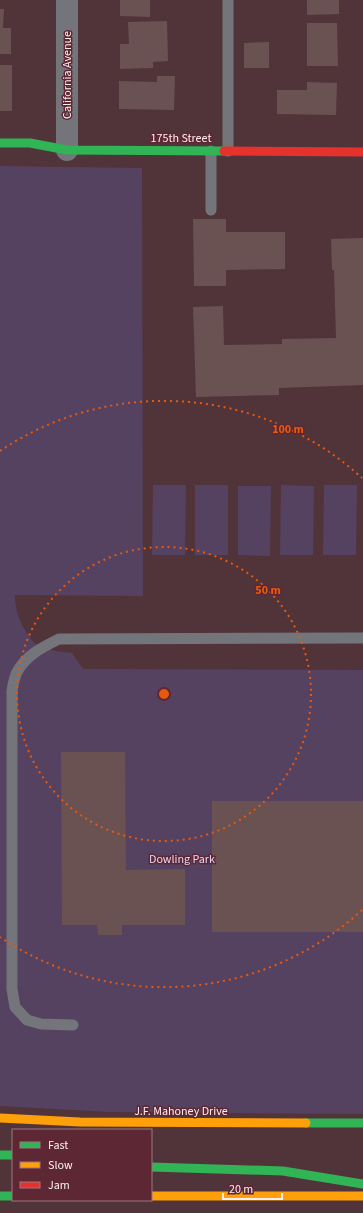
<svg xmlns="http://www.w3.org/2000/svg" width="363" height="1213" font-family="'Source Sans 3',sans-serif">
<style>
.green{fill:#554261}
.building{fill:#6a5152}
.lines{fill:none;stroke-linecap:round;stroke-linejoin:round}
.lane{stroke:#73757b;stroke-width:11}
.street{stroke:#73757b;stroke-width:22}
.fast{stroke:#30b455;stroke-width:9}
.slow{stroke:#ff9f0a;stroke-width:9}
.jam{stroke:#e5322d;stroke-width:9}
.ring{fill:none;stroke:#e8590c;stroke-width:2;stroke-dasharray:2 4}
.labels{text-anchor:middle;stroke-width:3;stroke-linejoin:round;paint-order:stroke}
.street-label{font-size:12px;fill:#fdeef0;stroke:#5e2734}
.park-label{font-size:12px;fill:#e3d4f4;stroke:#5e2734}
.centre{fill:#e8590c;stroke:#5e2734;stroke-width:2}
.ring-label{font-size:12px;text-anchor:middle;font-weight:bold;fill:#e8590c;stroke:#5e2734;stroke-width:3;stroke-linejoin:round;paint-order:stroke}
</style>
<rect width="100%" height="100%" fill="#51343a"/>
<!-- green -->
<path class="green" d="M 0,166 L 142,168 L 143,596 L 15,595 C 15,610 20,624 29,636 C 31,639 33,642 35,643 C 45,650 60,652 72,653 L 83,669 L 363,670 L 363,1114 L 110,1112 L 0,1106 Z
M 153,485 L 186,485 L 185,555 L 152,555 Z
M 195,485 L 228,485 L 228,555 L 195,555 Z
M 281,485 L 314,486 L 313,555 L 280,555 Z
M 324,485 L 357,485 L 356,555 L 323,555 Z
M 238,486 L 271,486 L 270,556 L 238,555 Z"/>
<!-- building -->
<path class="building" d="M 120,0 L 150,0 L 150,17 L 120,16 Z
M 307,0 L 339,0 L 339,14 L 307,15 Z
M 0,9 L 4,9 L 3,28 L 11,28 L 11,54 L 0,54 Z
M 167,21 L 168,61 L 153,62 L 153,68 L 120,69 L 120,44 L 129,44 L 128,22 Z
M 307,23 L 337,23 L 338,66 L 307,66 Z
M 269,42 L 269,68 L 244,68 L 244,43 Z
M 0,65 L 12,65 L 12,111 L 0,111 Z
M 157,76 L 175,76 L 174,110 L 119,109 L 119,81 L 157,82 Z
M 307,82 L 337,83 L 336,115 L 277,114 L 277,90 L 307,90 Z
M 193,219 L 226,219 L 226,232 L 285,232 L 285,269 L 226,270 L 226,286 L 194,286 Z
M 363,238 L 363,385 L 279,388 L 279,395 L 196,397 L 193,307 L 223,306 L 224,345 L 282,344 L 282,339 L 336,338 L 334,270 L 332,270 L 331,239 Z
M 61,752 L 125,752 L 126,870 L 185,869 L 185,925 L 122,925 L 122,935 L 98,935 L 97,925 L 62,925 Z
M 212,801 L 363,801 L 363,932 L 212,932 Z"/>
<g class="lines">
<!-- lane -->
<path class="lane" d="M 228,0 L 228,151
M 211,151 L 211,210
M 73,1025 L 41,1024 L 27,1020 L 15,1007 L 12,989 L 12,691 C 13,685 14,678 17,672 C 26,655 43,647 59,639 L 363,638"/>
<!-- street -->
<path class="street" d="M 67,150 L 67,0"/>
<!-- fast -->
<path class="fast" d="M 0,143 L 30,143 L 67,150 L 224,151
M 306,1123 L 363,1123
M 0,1155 L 13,1155
M 151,1167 L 283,1171 L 363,1184
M 0,1196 L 13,1196"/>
<!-- slow -->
<path class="slow" d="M 0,1118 L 80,1122 L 306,1123
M 151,1196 L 363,1196"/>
<!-- jam -->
<path class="jam" d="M 224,151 L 363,152"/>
</g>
<!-- distance rings -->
<g class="ring">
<circle cx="164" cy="694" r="147"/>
<path d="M362 910A293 293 0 0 1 0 937M0 451A293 293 0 0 1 362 478"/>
</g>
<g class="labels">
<!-- street labels -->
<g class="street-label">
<text transform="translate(67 75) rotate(-90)" y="4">California Avenue</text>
<text x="181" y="142">175th Street</text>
<text x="181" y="1115">J.F. Mahoney Drive</text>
</g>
<!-- park labels -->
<g class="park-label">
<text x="182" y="863">Dowling Park</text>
</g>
</g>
<circle cx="164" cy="694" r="6" class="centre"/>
<g class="ring-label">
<text x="288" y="433">100 m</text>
<text x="268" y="594">50 m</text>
</g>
<!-- legend -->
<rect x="12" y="1129" width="140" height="72" fill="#5e2734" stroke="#9e777f"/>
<rect x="20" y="1142" width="20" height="6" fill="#30b455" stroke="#9e777f"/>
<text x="48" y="1149" font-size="12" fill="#fdeef0">Fast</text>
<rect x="20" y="1162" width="20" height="6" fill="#ff9f0a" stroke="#9e777f"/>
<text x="48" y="1169" font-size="12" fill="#fdeef0">Slow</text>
<rect x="20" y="1182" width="20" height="6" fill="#e5322d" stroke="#9e777f"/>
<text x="48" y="1189" font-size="12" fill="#fdeef0">Jam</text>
<!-- scale -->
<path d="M223 1193v6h59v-6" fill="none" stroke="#fdeef0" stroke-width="2"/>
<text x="229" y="1193" font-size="12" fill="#fdeef0" stroke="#5e2734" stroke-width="3" paint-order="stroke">20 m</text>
</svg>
